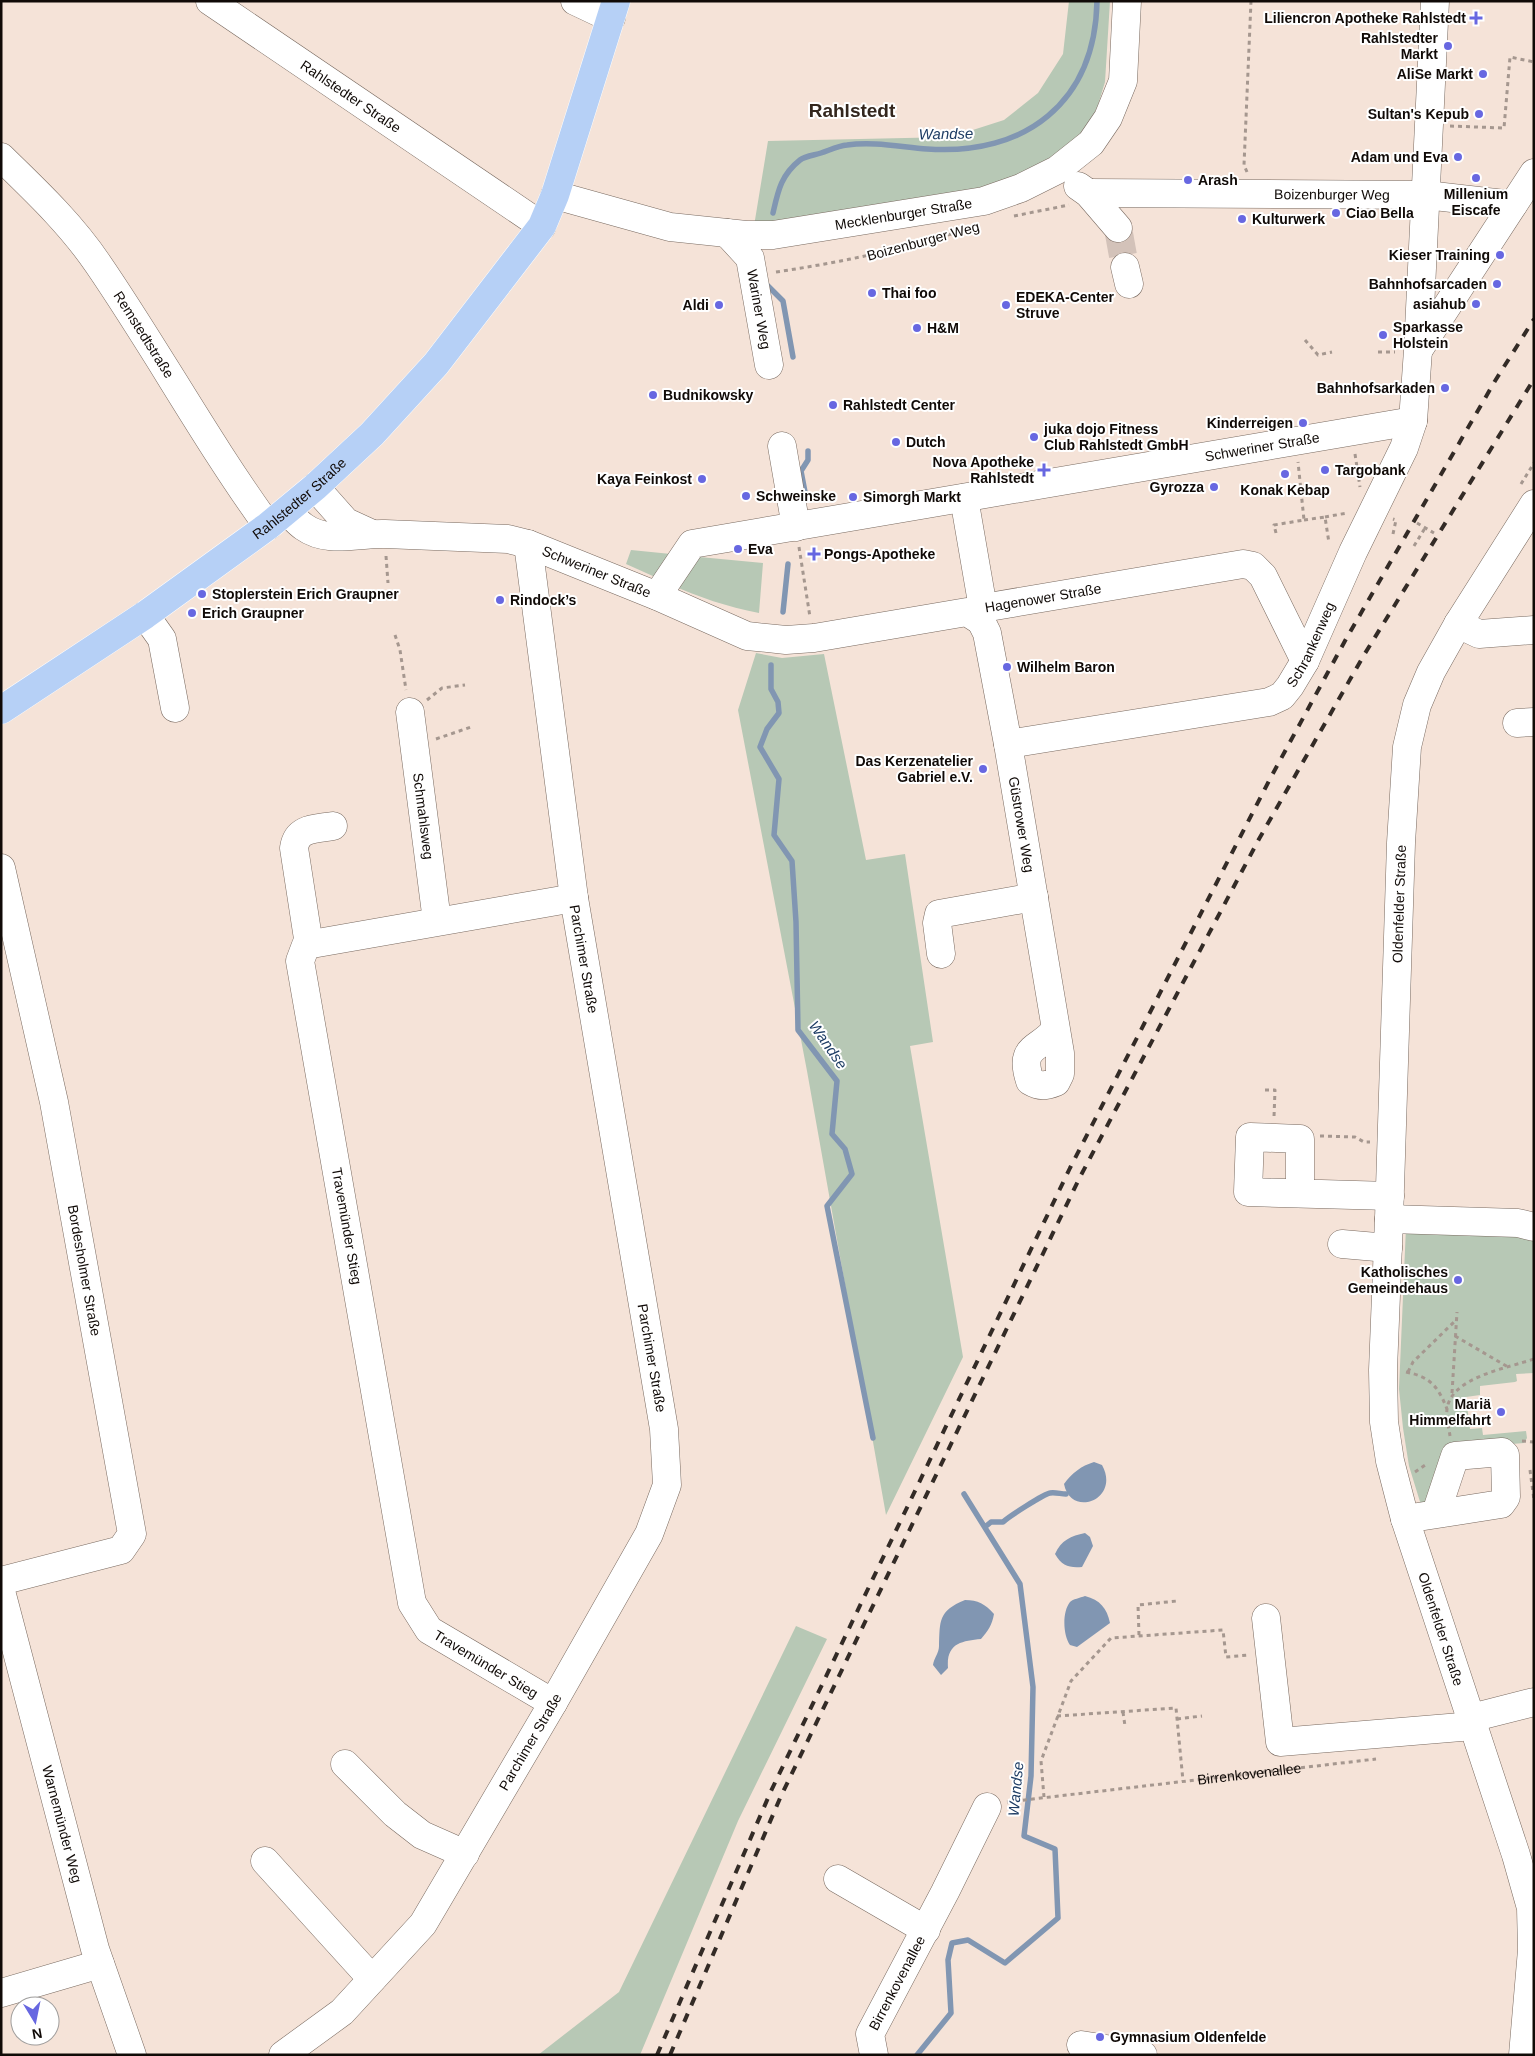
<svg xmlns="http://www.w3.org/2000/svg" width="1535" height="2056" font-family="Arial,sans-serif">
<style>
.green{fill:#b7c8b5}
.water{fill:#8196b2}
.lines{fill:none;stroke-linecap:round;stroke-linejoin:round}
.stream{stroke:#8196b2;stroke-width:5.5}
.minor-tunnel{stroke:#d3c2b9;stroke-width:28;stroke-dasharray:28 14;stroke-linecap:butt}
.minor-casing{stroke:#796a60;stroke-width:29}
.major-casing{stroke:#fff;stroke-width:29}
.path{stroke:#a5978f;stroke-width:3;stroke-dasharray:4 4;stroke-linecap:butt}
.minor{stroke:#fff;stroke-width:28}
.major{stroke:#b6d0f6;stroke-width:28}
.rail{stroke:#332b26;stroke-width:4;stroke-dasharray:9 9;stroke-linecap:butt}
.poi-dot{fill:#6767e1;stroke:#fff;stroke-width:2}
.labels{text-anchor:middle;stroke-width:4;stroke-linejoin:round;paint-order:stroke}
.poi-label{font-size:14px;font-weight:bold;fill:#100a07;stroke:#fff;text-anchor:start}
.street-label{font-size:14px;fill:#100a07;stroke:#fff}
.water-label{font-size:15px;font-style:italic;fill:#1d3c64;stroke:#fff}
.district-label{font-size:19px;font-weight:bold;fill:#33261d;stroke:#fff}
</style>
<rect width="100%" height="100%" fill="#f5e3d8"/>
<!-- green -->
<path class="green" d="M 1069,1 L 1110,1 L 1105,82 L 1098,105 L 1086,132 L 1052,161 L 979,193 L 754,226 L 768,141 L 951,137 L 1004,120 L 1038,93 L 1063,54 Z
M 631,550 L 681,555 L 664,581 L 626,564 Z
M 689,556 L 763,563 L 759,613 C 727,607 699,597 669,584 Z
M 756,653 L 782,658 L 824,654 L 866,860 L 905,854 L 933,1042 L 910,1046 L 963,1357 L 886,1515 L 807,1071 L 738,710 Z
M 1406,1227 L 1512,1229 L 1534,1240 L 1534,1373 L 1516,1374 L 1517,1381 L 1515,1382 L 1480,1386 L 1480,1395 L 1466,1397 L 1470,1429 L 1482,1428 L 1483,1435 L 1526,1431 L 1527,1438 L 1524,1443 L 1451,1449 L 1430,1503 L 1421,1505 L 1409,1466 L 1403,1428 L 1399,1389 Z
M 796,1626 L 827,1639 L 738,1821 L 640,2055 L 538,2055 L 619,1992 Z"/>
<!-- water -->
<path class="water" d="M 1094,1462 L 1102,1465 C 1121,1499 1071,1519 1064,1484 C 1072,1473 1081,1466 1094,1462 Z
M 1085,1533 L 1090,1537 L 1093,1546 L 1082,1567 C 1069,1568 1062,1566 1055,1554 C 1061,1540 1071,1536 1085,1533 Z
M 1085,1596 C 1100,1600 1107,1608 1110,1623 L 1077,1647 L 1070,1645 C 1063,1635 1062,1612 1070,1602 C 1073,1599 1080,1598 1085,1596 Z
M 965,1600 C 978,1600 985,1604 994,1614 C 992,1625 988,1631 981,1639 C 962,1641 946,1643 948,1668 L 941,1675 L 933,1665 C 934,1658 939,1653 939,1646 C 940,1621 938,1611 965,1600 Z"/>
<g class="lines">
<!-- stream -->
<path class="stream" d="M 773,213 C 778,191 781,175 800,160 C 805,156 815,155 821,153 C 830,150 838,146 847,145 C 873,141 901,147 927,149 C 1025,156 1095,103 1097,1
M 768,286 L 783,301 L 793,357
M 805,492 L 801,471 L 808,460 L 808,451
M 783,612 L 788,564
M 771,665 L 771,689 L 778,702 L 779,713 L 767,729 L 760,747 L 779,779 L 774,835 L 792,861 L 796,922 L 798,1030 L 837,1081 L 832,1134 L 845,1149 L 852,1174 L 827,1206 L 873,1438
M 985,1527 L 991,1522 L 1003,1522 C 1008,1517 1044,1494 1050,1493 C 1055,1492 1061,1494 1066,1494
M 917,2055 L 951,2013 L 948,1960 L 952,1943 L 968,1940 L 1005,1963 L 1058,1918 L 1055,1849 L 1024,1836 L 1031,1776 L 1033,1687 L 1020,1584 L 964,1494"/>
<!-- minor-tunnel -->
<path class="minor-tunnel" d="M 1118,228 L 1125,267"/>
<defs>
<g id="minor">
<path id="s2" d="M 210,1 L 542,226"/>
<path d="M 575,1 L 611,18"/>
<path id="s3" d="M 1,157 C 36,191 71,224 98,264 C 157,350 207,442 268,526"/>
<path d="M 1078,186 L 1088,193 L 1118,228"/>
<path id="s4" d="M 1088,193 L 1426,195 L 1513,205"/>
<path id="s5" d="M 555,195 L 670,227 L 746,235 L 773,235 L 984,201 L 1021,188 L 1057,170 L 1091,143 L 1108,118 L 1123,81 L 1127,1"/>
<path id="s6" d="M 727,233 L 750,258 L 769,365"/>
<path d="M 1125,267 L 1129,284"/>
<path d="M 1419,349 L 1534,173"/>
<path d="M 782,446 L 796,527"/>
<path d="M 315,487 L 346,522 L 370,533"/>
<path d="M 964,498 L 983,608"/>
<path id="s7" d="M 287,511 C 292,516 298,523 304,527 C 328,544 358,533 385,534 L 508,539 L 528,544 L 657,596 L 747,636 L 786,640 L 814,638 L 967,612 L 981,621"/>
<path id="s8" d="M 657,596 L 692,544 L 1413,421"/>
<path d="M 145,615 L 162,639 L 175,708"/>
<path id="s9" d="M 981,621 L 987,633 L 1008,744 L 1060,1053 L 1060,1074 L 1056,1082 C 1046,1086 1040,1087 1030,1081 C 1018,1045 1039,1051 1056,1029"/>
<path id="s10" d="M 981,621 L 983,608 L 1243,564 L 1253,566 L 1263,576 L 1305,661"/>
<path d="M 1458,624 L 1479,634 L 1534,630"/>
<path id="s11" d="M 410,712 L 437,921"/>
<path d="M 1517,723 L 1534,722"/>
<path id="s12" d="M 1008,744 L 1269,702 L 1282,696 L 1290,686 L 1305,661 L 1353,552 L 1404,448 L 1413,421 L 1418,350 L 1435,1"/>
<path id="s13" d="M 1,868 L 54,1102 L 132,1534 L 121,1550 L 1,1581"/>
<path d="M 309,945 L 294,848 C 297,827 316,829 333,826"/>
<path d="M 941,954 L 937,923 L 939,914 L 1034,897"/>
<path d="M 1300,1193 L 1300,1139 L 1250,1137 L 1248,1192 L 1390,1196"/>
<path d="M 1389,1219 L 1518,1223 L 1534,1227"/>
<path d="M 1342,1244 L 1388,1248"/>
<path d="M 1405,1519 L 1501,1504 L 1506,1497 L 1505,1455 L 1502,1452 L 1455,1456 L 1436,1513"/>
<path id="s14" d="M 1,1591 L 95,1949 L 132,2055"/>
<path d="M 1266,1618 L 1280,1742 L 1473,1726"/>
<path d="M 553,1703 L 429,1630 L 412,1603 L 300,961 L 306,945 L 574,898"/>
<path d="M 1471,1718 L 1534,1702"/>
<path d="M 345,1764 L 395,1814 L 422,1835 L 465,1854"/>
<path d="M 265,1861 L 372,1979"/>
<path d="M 838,1879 L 926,1930"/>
<path d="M 1,1993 L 100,1964"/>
<path d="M 1081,2045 L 1143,2055"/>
<path id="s15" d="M 283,2055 L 342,2012 L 423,1924 L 553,1703 L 649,1534 L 667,1485 L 664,1429 L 574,898 L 528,544"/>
<path id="s16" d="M 874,2055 L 870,2034 L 945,1892 L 987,1807"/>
<path id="s17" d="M 1523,2055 L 1532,1950 L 1531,1908 L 1516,1855 L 1405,1519 L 1390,1461 L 1384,1422 L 1383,1370 L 1389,1219 L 1401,843 L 1407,747 L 1417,705 L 1431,672 L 1458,624 L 1534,504"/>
</g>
<g id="major">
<path id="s18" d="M 1,710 L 145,615 L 268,526 L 315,487 L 372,434 L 436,364 L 542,226 L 555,195 L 616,1"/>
</g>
</defs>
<!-- minor casing -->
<use href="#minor" class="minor-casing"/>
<!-- major casing -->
<use href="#major" class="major-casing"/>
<!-- path -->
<g class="path">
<path d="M 1450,126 L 1504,128 L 1510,57 L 1534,62"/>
<path d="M 1247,172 L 1244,165 L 1251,1"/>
<path d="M 1014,216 L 1069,205"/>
<path d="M 776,272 C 843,262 909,248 974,227"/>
<path d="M 1305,340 L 1318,355 L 1332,352"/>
<path d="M 1378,352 L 1395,352"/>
<path d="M 1355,454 L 1360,487"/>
<path d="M 1521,484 L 1534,463"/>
<path d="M 1325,517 L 1347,513"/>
<path d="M 1304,520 L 1325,517 L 1329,543"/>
<path d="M 1417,523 L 1434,533"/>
<path d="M 1276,533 L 1274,525 L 1304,520 L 1298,462"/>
<path d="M 1393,534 L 1396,520 L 1393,519"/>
<path d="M 1414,546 L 1425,528"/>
<path d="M 799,547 L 810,617"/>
<path d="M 386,556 L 388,583"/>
<path d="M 395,635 L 400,650 L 406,690"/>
<path d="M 427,700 L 442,688 L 465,685"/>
<path d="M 436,739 L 471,727"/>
<path d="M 1265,1090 L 1275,1090 L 1274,1117"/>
<path d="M 1320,1136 L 1355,1137 L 1364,1142 L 1370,1142"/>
<path d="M 1455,1336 L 1508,1367"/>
<path d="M 1406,1372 C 1430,1377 1438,1386 1447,1409"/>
<path d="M 1408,1372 L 1413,1362 L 1455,1321"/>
<path d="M 1452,1393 L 1457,1312"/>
<path d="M 1450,1436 C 1449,1428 1446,1417 1447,1409 C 1451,1377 1508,1368 1534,1359"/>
<path d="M 1522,1441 L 1534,1442"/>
<path d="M 1530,1470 L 1534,1500"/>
<path d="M 1415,1472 L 1428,1463"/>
<path d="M 1139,1635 L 1138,1605 L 1177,1601"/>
<path d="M 1123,1712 L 1125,1726"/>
<path d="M 1057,1716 L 1176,1708 L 1183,1781"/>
<path d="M 1177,1719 L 1202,1716"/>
<path d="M 1044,1797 L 1041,1761 L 1071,1681 L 1111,1638 L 1223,1630 L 1226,1657 L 1249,1655"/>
<path id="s1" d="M 1007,1802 L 1376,1759"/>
</g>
<!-- minor -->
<use href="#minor" class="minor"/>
<!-- major -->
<use href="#major" class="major"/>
<!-- rail -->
<path class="rail" d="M 657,2055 L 771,1791 L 1070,1168 L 1271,777 L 1346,639 L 1495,381 L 1534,319
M 670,2055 L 781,1796 L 1080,1177 L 1259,839 L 1364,655 L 1534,379"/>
</g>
<!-- markers -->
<g class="poi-dot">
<path d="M1473.5 10.5h5v5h5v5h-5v5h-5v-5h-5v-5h5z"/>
<circle cx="1448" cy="46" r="5"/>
<circle cx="1483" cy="74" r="5"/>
<circle cx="1479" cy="114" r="5"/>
<circle cx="1458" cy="157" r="5"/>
<circle cx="1476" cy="178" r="5"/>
<circle cx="1188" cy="180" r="5"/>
<circle cx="1336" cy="213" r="5"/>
<circle cx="1242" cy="219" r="5"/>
<circle cx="1500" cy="255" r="5"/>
<circle cx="1497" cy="284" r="5"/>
<circle cx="872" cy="293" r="5"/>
<circle cx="1476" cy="304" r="5"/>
<circle cx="719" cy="305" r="5"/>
<circle cx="1006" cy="305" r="5"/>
<circle cx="917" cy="328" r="5"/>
<circle cx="1383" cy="335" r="5"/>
<circle cx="1445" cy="388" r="5"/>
<circle cx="653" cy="395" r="5"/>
<circle cx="833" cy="405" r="5"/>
<circle cx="1303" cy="423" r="5"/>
<circle cx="1034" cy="437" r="5"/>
<circle cx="896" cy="442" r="5"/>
<path d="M1041.5 462.5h5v5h5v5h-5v5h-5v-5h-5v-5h5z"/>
<circle cx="1325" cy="470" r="5"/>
<circle cx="1285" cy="474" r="5"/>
<circle cx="702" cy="479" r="5"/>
<circle cx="1214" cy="487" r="5"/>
<circle cx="746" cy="496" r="5"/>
<circle cx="853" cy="497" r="5"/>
<circle cx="738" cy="549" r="5"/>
<path d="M811.5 546.5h5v5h5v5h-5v5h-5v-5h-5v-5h5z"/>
<circle cx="202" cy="594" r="5"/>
<circle cx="500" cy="600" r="5"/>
<circle cx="192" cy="613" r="5"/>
<circle cx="1007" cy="667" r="5"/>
<circle cx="983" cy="769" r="5"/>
<circle cx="1458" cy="1280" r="5"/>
<circle cx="1501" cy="1412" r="5"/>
<circle cx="1100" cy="2037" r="5"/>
</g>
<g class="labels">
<!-- poi labels -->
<g class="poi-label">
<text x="1466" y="23" text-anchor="end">Liliencron Apotheke Rahlstedt</text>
<text x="1438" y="43" text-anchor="end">Rahlstedter<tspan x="1438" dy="16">Markt</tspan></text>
<text x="1473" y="79" text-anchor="end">AliSe Markt</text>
<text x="1469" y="119" text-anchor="end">Sultan's Kepub</text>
<text x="1448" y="162" text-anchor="end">Adam und Eva</text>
<text x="1198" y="185">Arash</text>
<text x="1476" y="199" text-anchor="middle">Millenium<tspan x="1476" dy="16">Eiscafe</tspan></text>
<text x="1346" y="218">Ciao Bella</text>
<text x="1252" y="224">Kulturwerk</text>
<text x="1490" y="260" text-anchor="end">Kieser Training</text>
<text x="1487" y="289" text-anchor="end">Bahnhofsarcaden</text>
<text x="882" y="298">Thai foo</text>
<text x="1016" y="302">EDEKA-Center<tspan x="1016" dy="16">Struve</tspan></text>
<text x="1466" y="309" text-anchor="end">asiahub</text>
<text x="709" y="310" text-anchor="end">Aldi</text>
<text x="1393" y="332">Sparkasse<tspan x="1393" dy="16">Holstein</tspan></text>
<text x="927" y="333">H&amp;M</text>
<text x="1435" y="393" text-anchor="end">Bahnhofsarkaden</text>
<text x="663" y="400">Budnikowsky</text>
<text x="843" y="410">Rahlstedt Center</text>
<text x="1293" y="428" text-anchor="end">Kinderreigen</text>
<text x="1044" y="434">juka dojo Fitness<tspan x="1044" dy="16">Club Rahlstedt GmbH</tspan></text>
<text x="906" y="447">Dutch</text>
<text x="1034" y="467" text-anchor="end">Nova Apotheke<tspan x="1034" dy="16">Rahlstedt</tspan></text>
<text x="1335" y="475">Targobank</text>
<text x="692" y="484" text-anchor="end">Kaya Feinkost</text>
<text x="1204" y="492" text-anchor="end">Gyrozza</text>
<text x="1285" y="495" text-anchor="middle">Konak Kebap</text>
<text x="756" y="501">Schweinske</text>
<text x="863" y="502">Simorgh Markt</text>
<text x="748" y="554">Eva</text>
<text x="824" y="559">Pongs-Apotheke</text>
<text x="212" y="599">Stoplerstein Erich Graupner</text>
<text x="510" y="605">Rindock’s</text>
<text x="202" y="618">Erich Graupner</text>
<text x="1017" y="672">Wilhelm Baron</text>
<text x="973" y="766" text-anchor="end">Das Kerzenatelier<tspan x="973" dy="16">Gabriel e.V.</tspan></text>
<text x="1448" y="1277" text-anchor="end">Katholisches<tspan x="1448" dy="16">Gemeindehaus</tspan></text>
<text x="1491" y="1409" text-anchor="end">Mariä<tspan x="1491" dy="16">Himmelfahrt</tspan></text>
<text x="1110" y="2042">Gymnasium Oldenfelde</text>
</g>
<!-- street labels -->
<g class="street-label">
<text dy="5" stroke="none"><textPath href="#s2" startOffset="170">Rahlstedter Straße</textPath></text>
<text dy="5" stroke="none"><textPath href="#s4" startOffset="244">Boizenburger Weg</textPath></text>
<text dy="5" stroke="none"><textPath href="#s5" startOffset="355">Mecklenburger Straße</textPath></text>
<text transform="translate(923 241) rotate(-15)" y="5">Boizenburger Weg</text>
<text dy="5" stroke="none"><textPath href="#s6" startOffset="86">Wariner Weg</textPath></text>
<text dy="5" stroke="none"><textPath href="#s3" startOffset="229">Remstedtstraße</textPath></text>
<text dy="5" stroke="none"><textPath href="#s8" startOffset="641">Schweriner Straße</textPath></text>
<text dy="5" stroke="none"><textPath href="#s18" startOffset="366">Rahlstedter Straße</textPath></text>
<text dy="5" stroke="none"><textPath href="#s7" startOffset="324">Schweriner Straße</textPath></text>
<text dy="5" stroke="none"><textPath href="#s10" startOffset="74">Hagenower Straße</textPath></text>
<text dy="5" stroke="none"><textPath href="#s12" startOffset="338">Schrankenweg</textPath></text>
<text dy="5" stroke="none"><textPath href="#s11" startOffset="105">Schmahlsweg</textPath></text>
<text dy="5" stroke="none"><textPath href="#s9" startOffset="208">Güstrower Weg</textPath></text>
<text dy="5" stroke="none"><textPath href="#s17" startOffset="1174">Oldenfelder Straße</textPath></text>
<text transform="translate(584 959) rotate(80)" y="5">Parchimer Straße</text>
<text transform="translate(347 1226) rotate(80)" y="5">Travemünder Stieg</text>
<text dy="5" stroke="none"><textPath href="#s13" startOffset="411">Bordesholmer Straße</textPath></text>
<text transform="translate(652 1358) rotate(80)" y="5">Parchimer Straße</text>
<text transform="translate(1441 1629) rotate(72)" y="5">Oldenfelder Straße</text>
<text transform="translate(486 1664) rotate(31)" y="5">Travemünder Stieg</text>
<text dy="5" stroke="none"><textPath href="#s15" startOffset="404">Parchimer Straße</textPath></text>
<text dy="5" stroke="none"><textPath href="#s1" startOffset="244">Birrenkovenallee</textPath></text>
<text dy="5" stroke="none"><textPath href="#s14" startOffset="241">Warnemünder Weg</textPath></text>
<text dy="5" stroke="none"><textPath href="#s16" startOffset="79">Birrenkovenallee</textPath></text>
</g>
<!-- water labels -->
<g class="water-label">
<text transform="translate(946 134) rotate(-1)" y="5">Wandse</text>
<text transform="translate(828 1045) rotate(55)" y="5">Wandse</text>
<text transform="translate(1016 1789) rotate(-85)" y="5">Wandse</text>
</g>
<!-- district labels -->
<g class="district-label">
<text x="852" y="117">Rahlstedt</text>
</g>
</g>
<!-- border -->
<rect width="1535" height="2056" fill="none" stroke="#100a07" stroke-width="5"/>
<!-- north arrow -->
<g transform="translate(35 2021) rotate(170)"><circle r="24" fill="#ffffff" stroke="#9f9d9c"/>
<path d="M0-4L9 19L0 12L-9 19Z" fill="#6767e1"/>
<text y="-8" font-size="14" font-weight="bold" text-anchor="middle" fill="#100a07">N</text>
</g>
</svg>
